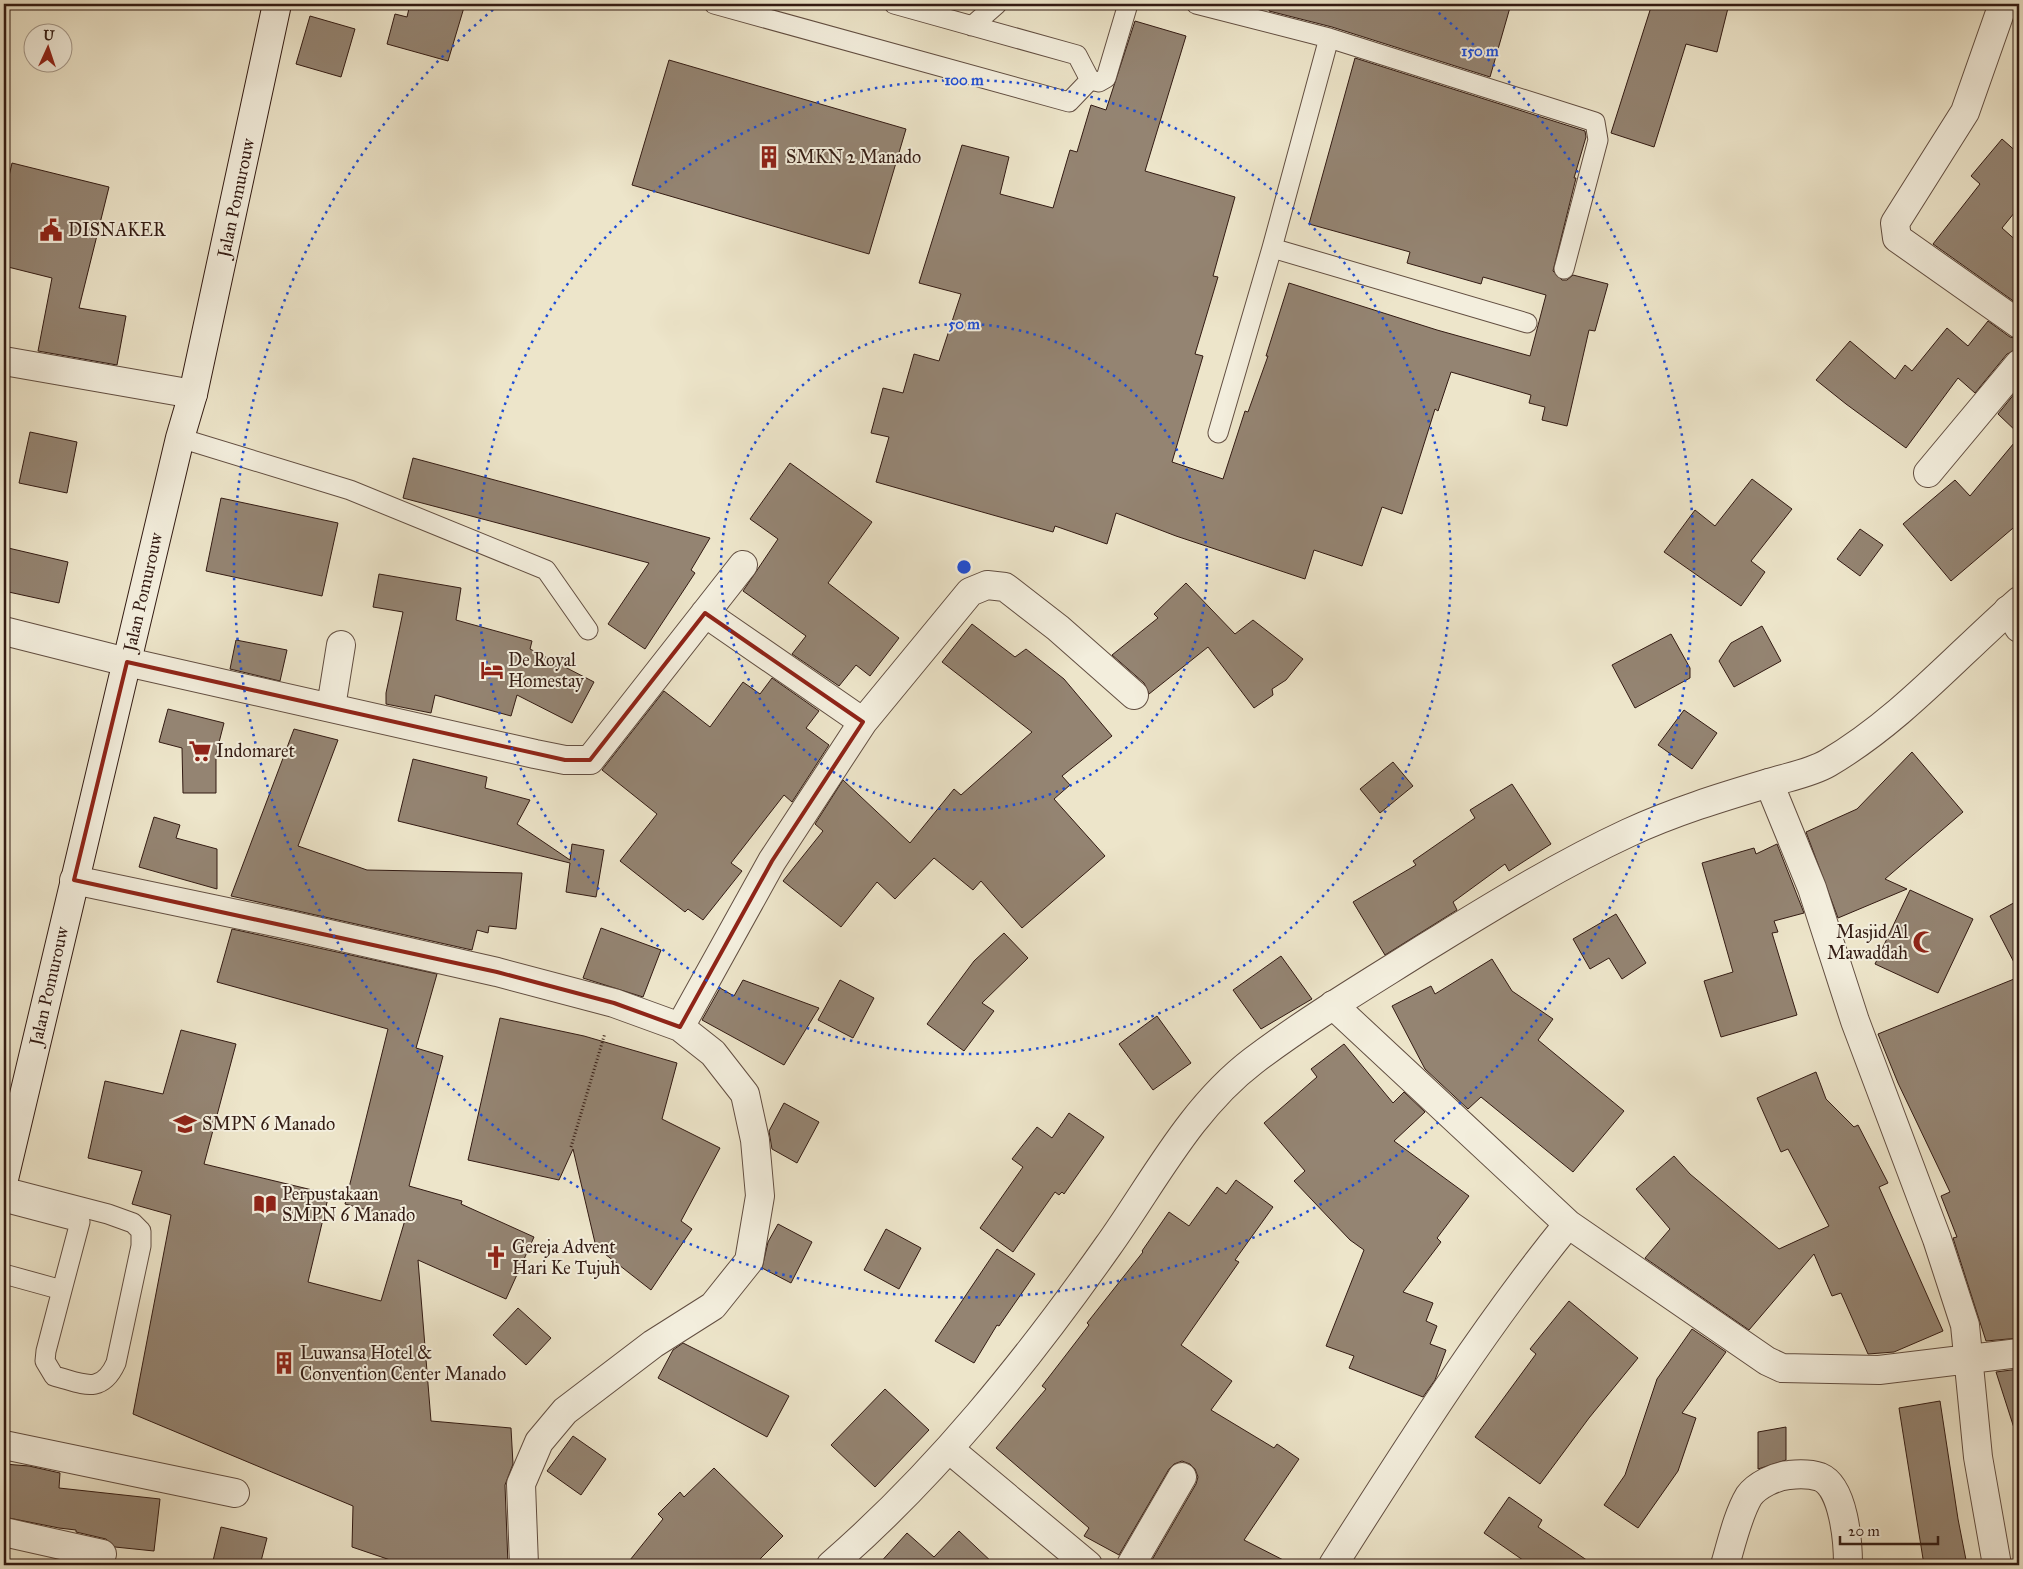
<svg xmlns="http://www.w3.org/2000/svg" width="2023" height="1569" font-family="'IM FELL Great Primer',serif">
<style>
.building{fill:#948472;stroke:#331b13}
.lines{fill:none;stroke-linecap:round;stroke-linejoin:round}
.service-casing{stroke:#624e41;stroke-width:21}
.minor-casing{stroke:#624e41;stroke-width:30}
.tertiary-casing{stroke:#624e41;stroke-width:30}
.secondary-casing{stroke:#331b13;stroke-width:30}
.path{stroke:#331b13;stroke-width:3;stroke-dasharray:1 2.5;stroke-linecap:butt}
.service{stroke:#f3eedd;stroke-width:19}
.minor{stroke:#f3eedd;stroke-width:28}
.tertiary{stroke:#f3eedd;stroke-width:28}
.secondary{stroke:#f3eedd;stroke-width:28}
.marked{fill:none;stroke:#8f2418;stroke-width:4;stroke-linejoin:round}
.ring{fill:none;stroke:#1d4ed8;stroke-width:2.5;stroke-dasharray:2.5 5}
.labels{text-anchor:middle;stroke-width:4;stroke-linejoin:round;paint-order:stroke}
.poi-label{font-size:18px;fill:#331b13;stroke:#f3eedd;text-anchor:start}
.street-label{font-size:18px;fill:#331b13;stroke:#f3eedd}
.centre{fill:#1d4ed8;stroke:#f3eedd;stroke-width:2.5}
.ring-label{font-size:15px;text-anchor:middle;font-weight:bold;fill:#1d4ed8;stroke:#f3eedd;stroke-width:4;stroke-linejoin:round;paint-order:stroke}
</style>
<rect width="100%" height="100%" fill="#ede5ca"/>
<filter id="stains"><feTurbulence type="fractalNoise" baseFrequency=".004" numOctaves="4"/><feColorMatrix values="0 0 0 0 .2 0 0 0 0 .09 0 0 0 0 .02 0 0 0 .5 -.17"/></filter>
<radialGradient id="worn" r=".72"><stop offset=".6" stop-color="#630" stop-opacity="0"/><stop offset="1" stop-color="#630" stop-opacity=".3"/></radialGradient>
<!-- building -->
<path class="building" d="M 410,4 L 465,4 L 448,61 L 387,44 L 395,14 L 407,17 Z
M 1270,4 L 1511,4 L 1490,77 L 1332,27 L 1269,11 Z
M 1652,4 L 1729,4 L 1717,52 L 1686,44 L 1654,147 L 1611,133 Z
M 310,16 L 355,29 L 341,77 L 296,64 Z
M 1135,21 L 1186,36 L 1145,171 L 1235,197 L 1213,276 L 1218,277 L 1195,354 L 1203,356 L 1172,462 L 1223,479 L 1245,411 L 1248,412 L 1268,356 L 1266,356 L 1289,283 L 1437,330 L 1530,356 L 1546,295 L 1483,277 L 1481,284 L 1407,263 L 1410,252 L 1309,224 L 1355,58 L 1585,131 L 1586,137 L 1574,178 L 1576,178 L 1553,271 L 1562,280 L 1567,280 L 1573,275 L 1608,284 L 1595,331 L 1589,330 L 1567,426 L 1542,420 L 1545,407 L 1529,403 L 1531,395 L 1451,372 L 1438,411 L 1435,409 L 1402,514 L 1382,507 L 1362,566 L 1314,550 L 1305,579 L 1176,536 L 1116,513 L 1107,544 L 1055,526 L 1053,532 L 876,482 L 889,437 L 871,433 L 883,388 L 903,393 L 914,354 L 939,361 L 961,294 L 919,283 L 962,145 L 1009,157 L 1000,194 L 1053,208 L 1070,150 L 1077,152 L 1091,105 L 1106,110 Z
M 669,60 L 906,129 L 869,254 L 632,185 Z
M 2002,139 L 2019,154 L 2019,207 L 2002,228 L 2019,243 L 2019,305 L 1933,244 L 1980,184 L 1971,176 Z
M 12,163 L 109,187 L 79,308 L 126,316 L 117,365 L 38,351 L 52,278 L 4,266 L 4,198 Z
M 1988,321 L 2010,337 L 2019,339 L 2019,349 L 2007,354 L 1975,393 L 1958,378 L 1906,448 L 1846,404 L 1816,380 L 1850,341 L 1895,379 L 1905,365 L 1912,371 L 1947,328 L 1968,346 Z
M 2019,388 L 2019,434 L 1998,414 Z
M 30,432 L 77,442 L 67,493 L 19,483 Z
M 2019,437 L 2019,523 L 1951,581 L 1903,524 L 1955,480 L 1970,496 Z
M 413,458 L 710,538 L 691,570 L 695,573 L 645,649 L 608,624 L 649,563 L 403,498 Z
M 790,463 L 872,522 L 828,583 L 899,638 L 870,676 L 856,665 L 839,686 L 792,654 L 806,636 L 743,591 L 778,539 L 750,519 Z
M 1752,479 L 1792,509 L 1751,561 L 1765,572 L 1741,606 L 1664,552 L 1695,510 L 1715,526 Z
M 221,498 L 338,523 L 322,596 L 206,571 Z
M 1860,529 L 1883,545 L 1860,576 L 1837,559 Z
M 4,547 L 68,562 L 59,603 L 4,591 Z
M 379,574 L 461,588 L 456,620 L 532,641 L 530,649 L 594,682 L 572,723 L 517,695 L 511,716 L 435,695 L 431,713 L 386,704 L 386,693 L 403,612 L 373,607 Z
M 1186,583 L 1235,634 L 1253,620 L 1303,659 L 1286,680 L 1272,689 L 1273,695 L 1254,708 L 1208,647 L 1149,694 L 1144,683 L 1112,655 L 1158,618 L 1154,614 Z
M 972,624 L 1015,657 L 1026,649 L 1064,679 L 1112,736 L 1062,776 L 1070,785 L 1054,799 L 1105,856 L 1022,928 L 981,881 L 973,890 L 934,858 L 895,899 L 877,882 L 841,927 L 783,881 L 823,831 L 815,824 L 843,780 L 910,843 L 954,789 L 961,795 L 1032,732 L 942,662 Z
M 1762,626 L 1781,661 L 1734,687 L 1719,661 L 1731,643 Z
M 1671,634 L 1690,668 L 1690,678 L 1635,708 L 1612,665 Z
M 236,640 L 287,650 L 280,681 L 230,669 Z
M 772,678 L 819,711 L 806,728 L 829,745 L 792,802 L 784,795 L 731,863 L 742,871 L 703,920 L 688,909 L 685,912 L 620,861 L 657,814 L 602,770 L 664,691 L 710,727 L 743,682 L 760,694 Z
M 168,709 L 224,723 L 216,754 L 216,793 L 183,793 L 182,748 L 159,742 Z
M 1684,710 L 1717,733 L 1692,769 L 1658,745 Z
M 294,729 L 338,740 L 298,846 L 367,870 L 522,873 L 516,929 L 489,926 L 488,933 L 477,930 L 472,950 L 231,896 Z
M 1912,752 L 1963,812 L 1885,879 L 1907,889 L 1838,918 L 1806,832 L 1857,809 Z
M 413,759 L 487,777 L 485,788 L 530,800 L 517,824 L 570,860 L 572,844 L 604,850 L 596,897 L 566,892 L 570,863 L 398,821 Z
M 1393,762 L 1413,786 L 1380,813 L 1360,789 Z
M 1512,784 L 1551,844 L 1509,871 L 1505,864 L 1453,902 L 1457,910 L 1385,955 L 1353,902 L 1416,865 L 1413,861 L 1475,818 L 1470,810 Z
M 154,817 L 180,825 L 176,838 L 217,849 L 217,889 L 139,867 Z
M 1777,844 L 1804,913 L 1774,921 L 1778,932 L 1772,933 L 1797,1015 L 1721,1037 L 1704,981 L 1733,972 L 1702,863 L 1754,848 L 1756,854 Z
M 1910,890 L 1973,919 L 1938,993 L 1875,964 Z
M 2019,900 L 2019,972 L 1990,916 Z
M 1616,914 L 1646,963 L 1622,979 L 1609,958 L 1590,969 L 1573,939 Z
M 601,928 L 661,950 L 643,997 L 583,978 Z
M 232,929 L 437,974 L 416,1048 L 443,1056 L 409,1186 L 462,1201 L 461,1204 L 534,1237 L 506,1299 L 418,1260 L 431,1421 L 511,1428 L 513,1464 L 505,1485 L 508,1565 L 405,1565 L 352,1547 L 353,1506 L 133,1414 L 171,1215 L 132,1204 L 142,1171 L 88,1158 L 105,1081 L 163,1094 L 181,1030 L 236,1044 L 204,1164 L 329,1194 L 308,1282 L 381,1301 L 405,1220 L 345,1204 L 388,1029 L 217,982 Z
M 1004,933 L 1028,958 L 982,1003 L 994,1011 L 964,1051 L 927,1024 L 974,961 Z
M 1281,956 L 1312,999 L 1261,1029 L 1233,990 Z
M 1492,959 L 1512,991 L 1553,1019 L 1538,1040 L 1624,1111 L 1573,1172 L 1481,1097 L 1468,1109 L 1425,1069 L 1392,1006 L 1431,986 L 1435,994 Z
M 2019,977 L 2019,1338 L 1986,1341 L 1953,1238 L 1957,1237 L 1941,1196 L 1950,1192 L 1898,1083 L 1878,1034 Z
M 743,980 L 819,1008 L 784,1065 L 702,1020 L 720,988 L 734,996 Z
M 840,980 L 874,998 L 853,1038 L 818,1020 Z
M 1157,1016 L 1191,1063 L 1153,1090 L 1119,1044 Z
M 500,1018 L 584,1036 L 677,1063 L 662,1119 L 720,1148 L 681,1221 L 692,1229 L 651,1290 L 596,1247 L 573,1149 L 559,1180 L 468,1160 Z
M 1344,1044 L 1393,1103 L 1404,1092 L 1425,1112 L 1394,1141 L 1469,1196 L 1437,1238 L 1441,1242 L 1403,1292 L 1433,1303 L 1426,1321 L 1437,1326 L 1430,1344 L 1446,1350 L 1435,1380 L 1423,1397 L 1349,1368 L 1354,1356 L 1326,1346 L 1364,1250 L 1350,1240 L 1294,1181 L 1305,1171 L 1264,1123 L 1317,1077 L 1311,1069 Z
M 1816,1072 L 1826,1099 L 1854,1127 L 1858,1125 L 1888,1183 L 1879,1187 L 1943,1331 L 1894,1352 L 1868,1354 L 1841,1293 L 1832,1296 L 1814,1254 L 1749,1330 L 1645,1258 L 1670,1229 L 1636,1189 L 1674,1156 L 1690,1174 L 1779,1249 L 1829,1226 L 1788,1149 L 1781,1152 L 1757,1098 Z
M 784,1103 L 819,1122 L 797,1163 L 772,1149 L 769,1131 Z
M 1069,1113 L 1104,1137 L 1064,1194 L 1062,1192 L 1059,1195 L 1055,1192 L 1013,1252 L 980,1228 L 1023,1167 L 1012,1159 L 1037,1127 L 1052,1138 Z
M 1236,1180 L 1273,1207 L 1235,1260 L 1239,1262 L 1181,1345 L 1232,1381 L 1211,1410 L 1274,1448 L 1277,1444 L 1299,1459 L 1244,1540 L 1293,1565 L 1149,1565 L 1196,1484 L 1198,1477 L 1195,1469 L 1190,1464 L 1182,1461 L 1174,1464 L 1169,1469 L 1119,1555 L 1084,1536 L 1089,1528 L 996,1448 L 1046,1389 L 1042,1386 L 1089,1325 L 1087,1323 L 1143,1252 L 1142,1251 L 1169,1212 L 1189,1226 L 1217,1187 L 1226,1194 Z
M 778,1224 L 812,1242 L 791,1283 L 762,1268 L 768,1242 Z
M 886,1229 L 921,1248 L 899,1289 L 864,1270 Z
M 997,1249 L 1035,1274 L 999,1326 L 997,1325 L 974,1363 L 935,1341 Z
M 1569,1301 L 1638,1358 L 1589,1418 L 1540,1484 L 1475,1437 L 1536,1354 L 1530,1349 Z
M 518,1308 L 551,1338 L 526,1365 L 493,1335 Z
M 1692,1329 L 1726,1352 L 1682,1413 L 1696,1418 L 1678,1471 L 1638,1528 L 1604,1505 L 1625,1475 L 1657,1379 Z
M 683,1343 L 789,1396 L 767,1437 L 658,1378 L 673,1350 Z
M 2019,1369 L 2019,1427 L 2014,1428 L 1996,1372 Z
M 885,1389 L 929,1430 L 875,1487 L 831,1445 Z
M 1940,1401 L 1958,1519 L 1967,1565 L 1924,1565 L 1899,1408 Z
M 1786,1427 L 1786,1460 L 1758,1469 L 1758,1432 Z
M 573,1436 L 606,1459 L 581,1495 L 547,1471 Z
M 4,1464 L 29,1466 L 60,1473 L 59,1488 L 160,1499 L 154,1551 L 115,1547 L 106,1539 L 76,1532 L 76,1530 L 59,1528 L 4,1517 Z
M 714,1468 L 783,1536 L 754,1565 L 626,1565 L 663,1519 L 658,1514 L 680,1492 L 684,1497 Z
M 1509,1497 L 1542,1520 L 1538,1527 L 1594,1565 L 1530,1565 L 1484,1533 Z
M 221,1527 L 267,1538 L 260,1565 L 212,1565 Z
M 959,1531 L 995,1565 L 878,1565 L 907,1533 L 934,1557 Z"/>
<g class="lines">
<defs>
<path id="service" d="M 714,4 L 1069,102 L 1090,80
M 894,4 L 1077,55 L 1090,80 L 1099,82 L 1106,78 L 1128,4
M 1196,4 L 1329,38 L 1595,122 L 1598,140 L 1564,269
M 972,26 L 997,4
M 1272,248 L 1527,323
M 1218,433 L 1272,248 L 1329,38
M 180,438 L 350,490 L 546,570 L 588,630
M 4,1187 L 108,1214 L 133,1223 L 141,1231 L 141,1246 L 116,1363 C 101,1396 82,1383 54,1376 L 45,1361 L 46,1351 L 62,1290 L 4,1274
M 4,1202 L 80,1222 L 62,1290"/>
<path id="minor" d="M 2003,4 L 1965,112 L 1895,223 L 1897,238 L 2019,324
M 4,361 L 193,394
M 1928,473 L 2019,364
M 2008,610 L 2019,628
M 705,613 L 863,722
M 4,631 L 127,662 L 535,754 L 565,760 L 590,760 L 743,565
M 331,707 L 341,645
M 1769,783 L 1812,888 L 1855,1021 L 1937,1239 L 1965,1325 L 1978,1457 L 1997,1565
M 74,880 L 289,925 L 497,972 L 614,1003 L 680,1027 L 713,1053 L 745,1094 L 755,1140 L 760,1196 L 749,1261 L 713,1306 L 653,1344 L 565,1411 L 539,1442 L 521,1484 L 524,1565
M 1333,1005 L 1568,1224 C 1481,1331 1407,1449 1333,1565
M 680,1027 L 772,861 L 863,722 L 970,592 L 987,585 L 1005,587 L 1058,628 L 1134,695
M 1568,1224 L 1767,1361 L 1782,1368 L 1879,1370 L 2019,1353
M 4,1445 L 235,1493
M 949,1449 L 1088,1565
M 4,1532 L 102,1554
M 1131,1565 L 1182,1477
M 1725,1565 C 1731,1545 1738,1514 1749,1496 C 1757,1485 1776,1476 1789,1475 C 1798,1474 1811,1474 1820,1477 C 1844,1487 1848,1542 1848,1565"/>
<path id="tertiary" d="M 831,1565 C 937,1473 1027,1361 1108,1246 C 1153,1183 1190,1109 1253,1061 C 1307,1020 1366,985 1423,949 C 1490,908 1557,866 1628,833 C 1673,812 1722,797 1769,783 C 1788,777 1811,773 1828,763 C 1901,720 1956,656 2019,601"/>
<path id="secondary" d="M 4,1179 L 180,438 L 193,394 L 277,4"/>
</defs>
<!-- service casing -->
<use href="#service" class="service-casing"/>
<!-- minor casing -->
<use href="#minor" class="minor-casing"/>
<!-- tertiary casing -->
<use href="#tertiary" class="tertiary-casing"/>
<!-- secondary casing -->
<use href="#secondary" class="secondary-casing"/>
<!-- path -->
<path class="path" d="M 571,1147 L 605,1033"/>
<!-- service -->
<use href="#service" class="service"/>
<!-- minor -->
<use href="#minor" class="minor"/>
<!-- tertiary -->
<use href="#tertiary" class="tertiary"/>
<!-- secondary -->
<use href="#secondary" class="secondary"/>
</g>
<!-- marked area -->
<path class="marked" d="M 705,613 L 863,722 L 772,861 L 680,1027 L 614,1003 L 497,972 L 74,880 L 127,662 L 565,760 L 590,760 Z"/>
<!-- distance rings -->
<g class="ring">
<circle cx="964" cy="567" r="243"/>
<circle cx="964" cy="567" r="487"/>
<path d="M1433 8A730 730 0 1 1 495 8"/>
</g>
<!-- icons -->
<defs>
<symbol id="building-bare" viewBox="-9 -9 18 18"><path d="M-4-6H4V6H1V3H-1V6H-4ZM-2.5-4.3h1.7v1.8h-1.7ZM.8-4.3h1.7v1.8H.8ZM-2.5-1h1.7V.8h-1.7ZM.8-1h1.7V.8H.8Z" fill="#8f2418" stroke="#f3eedd" stroke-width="2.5" paint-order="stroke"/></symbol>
<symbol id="civic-bare" viewBox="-9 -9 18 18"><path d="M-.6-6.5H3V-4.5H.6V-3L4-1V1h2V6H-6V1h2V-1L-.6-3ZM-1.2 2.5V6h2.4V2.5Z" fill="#8f2418" stroke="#f3eedd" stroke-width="2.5" paint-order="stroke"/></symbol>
<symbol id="hotel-bare" viewBox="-9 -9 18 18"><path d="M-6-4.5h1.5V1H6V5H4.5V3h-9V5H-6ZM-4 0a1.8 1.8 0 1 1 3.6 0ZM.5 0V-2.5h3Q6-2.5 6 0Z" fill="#8f2418" stroke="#f3eedd" stroke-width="2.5" paint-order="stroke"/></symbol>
<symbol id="supermarket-bare" viewBox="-9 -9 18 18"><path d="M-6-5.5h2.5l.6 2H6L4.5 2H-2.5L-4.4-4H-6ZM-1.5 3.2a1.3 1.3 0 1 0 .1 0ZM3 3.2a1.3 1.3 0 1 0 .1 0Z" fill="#8f2418" stroke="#f3eedd" stroke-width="2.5" paint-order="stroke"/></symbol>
<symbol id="mosque-bare" viewBox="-9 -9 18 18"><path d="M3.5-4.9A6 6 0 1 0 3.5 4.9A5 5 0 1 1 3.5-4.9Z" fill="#8f2418" stroke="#f3eedd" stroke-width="2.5" paint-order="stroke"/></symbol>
<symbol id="school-bare" viewBox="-9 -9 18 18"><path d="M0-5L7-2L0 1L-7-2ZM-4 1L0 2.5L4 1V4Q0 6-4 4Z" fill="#8f2418" stroke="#f3eedd" stroke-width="2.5" paint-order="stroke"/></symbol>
<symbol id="library-bare" viewBox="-9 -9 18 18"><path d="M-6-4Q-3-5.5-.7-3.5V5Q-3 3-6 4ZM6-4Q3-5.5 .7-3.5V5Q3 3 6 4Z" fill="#8f2418" stroke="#f3eedd" stroke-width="2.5" paint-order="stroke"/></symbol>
<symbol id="church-bare" viewBox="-9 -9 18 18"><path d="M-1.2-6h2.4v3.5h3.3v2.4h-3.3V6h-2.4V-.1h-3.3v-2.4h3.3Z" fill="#8f2418" stroke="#f3eedd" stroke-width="2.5" paint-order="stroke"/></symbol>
</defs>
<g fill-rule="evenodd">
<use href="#building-bare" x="753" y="141" width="32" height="32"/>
<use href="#civic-bare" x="35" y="214" width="32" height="32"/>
<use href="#hotel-bare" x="476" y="654" width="32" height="32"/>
<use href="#supermarket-bare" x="184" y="735" width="32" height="32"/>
<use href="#mosque-bare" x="1908" y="926" width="32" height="32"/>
<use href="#school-bare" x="169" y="1108" width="32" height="32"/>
<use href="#library-bare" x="249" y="1188" width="32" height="32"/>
<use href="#church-bare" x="480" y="1241" width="32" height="32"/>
<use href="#building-bare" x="268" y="1347" width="32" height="32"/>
</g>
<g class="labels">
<!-- poi labels -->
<g class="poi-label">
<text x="786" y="163">SMKN 2 Manado</text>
<text x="68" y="236">DISNAKER</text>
<text x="508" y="666">De Royal<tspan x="508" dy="21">Homestay</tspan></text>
<text x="216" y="757">Indomaret</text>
<text x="1908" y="938" text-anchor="end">Masjid Al<tspan x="1908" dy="21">Mawaddah</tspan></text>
<text x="202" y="1130">SMPN 6 Manado</text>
<text x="282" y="1200">Perpustakaan<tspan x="282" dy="21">SMPN 6 Manado</tspan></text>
<text x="512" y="1253">Gereja Advent<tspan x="512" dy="21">Hari Ke Tujuh</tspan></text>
<text x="300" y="1359">Luwansa Hotel &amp;<tspan x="300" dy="21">Convention Center Manado</tspan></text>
</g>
<!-- street labels -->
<g class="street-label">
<text transform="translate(236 198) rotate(-78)" y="6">Jalan Pomurouw</text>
<text transform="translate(143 592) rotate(-77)" y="6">Jalan Pomurouw</text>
<text transform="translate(49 986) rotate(-77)" y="6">Jalan Pomurouw</text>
</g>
</g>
<circle cx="964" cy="567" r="8" class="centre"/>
<g class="ring-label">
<text x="1480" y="56">150 m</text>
<text x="964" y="85">100 m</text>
<text x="964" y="329">50 m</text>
</g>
<!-- margin -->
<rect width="2023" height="1569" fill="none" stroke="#ede5ca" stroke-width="20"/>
<rect x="5" y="5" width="2013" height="1559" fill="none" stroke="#331b13" stroke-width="2.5"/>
<rect x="10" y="10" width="2003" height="1549" fill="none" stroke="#331b13"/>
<!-- north arrow -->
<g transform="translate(48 48) rotate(3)"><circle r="24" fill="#f3eedd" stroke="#a69a8c"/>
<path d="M0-4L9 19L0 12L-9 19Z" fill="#8f2418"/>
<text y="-8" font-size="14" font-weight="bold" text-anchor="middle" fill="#331b13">U</text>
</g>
<!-- scale -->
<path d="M1840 1536v8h98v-8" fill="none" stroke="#331b13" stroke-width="2.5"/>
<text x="1848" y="1536" font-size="15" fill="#331b13" stroke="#f3eedd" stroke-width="4" paint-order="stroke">20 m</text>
<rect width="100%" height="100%" filter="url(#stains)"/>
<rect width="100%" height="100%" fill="url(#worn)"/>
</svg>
